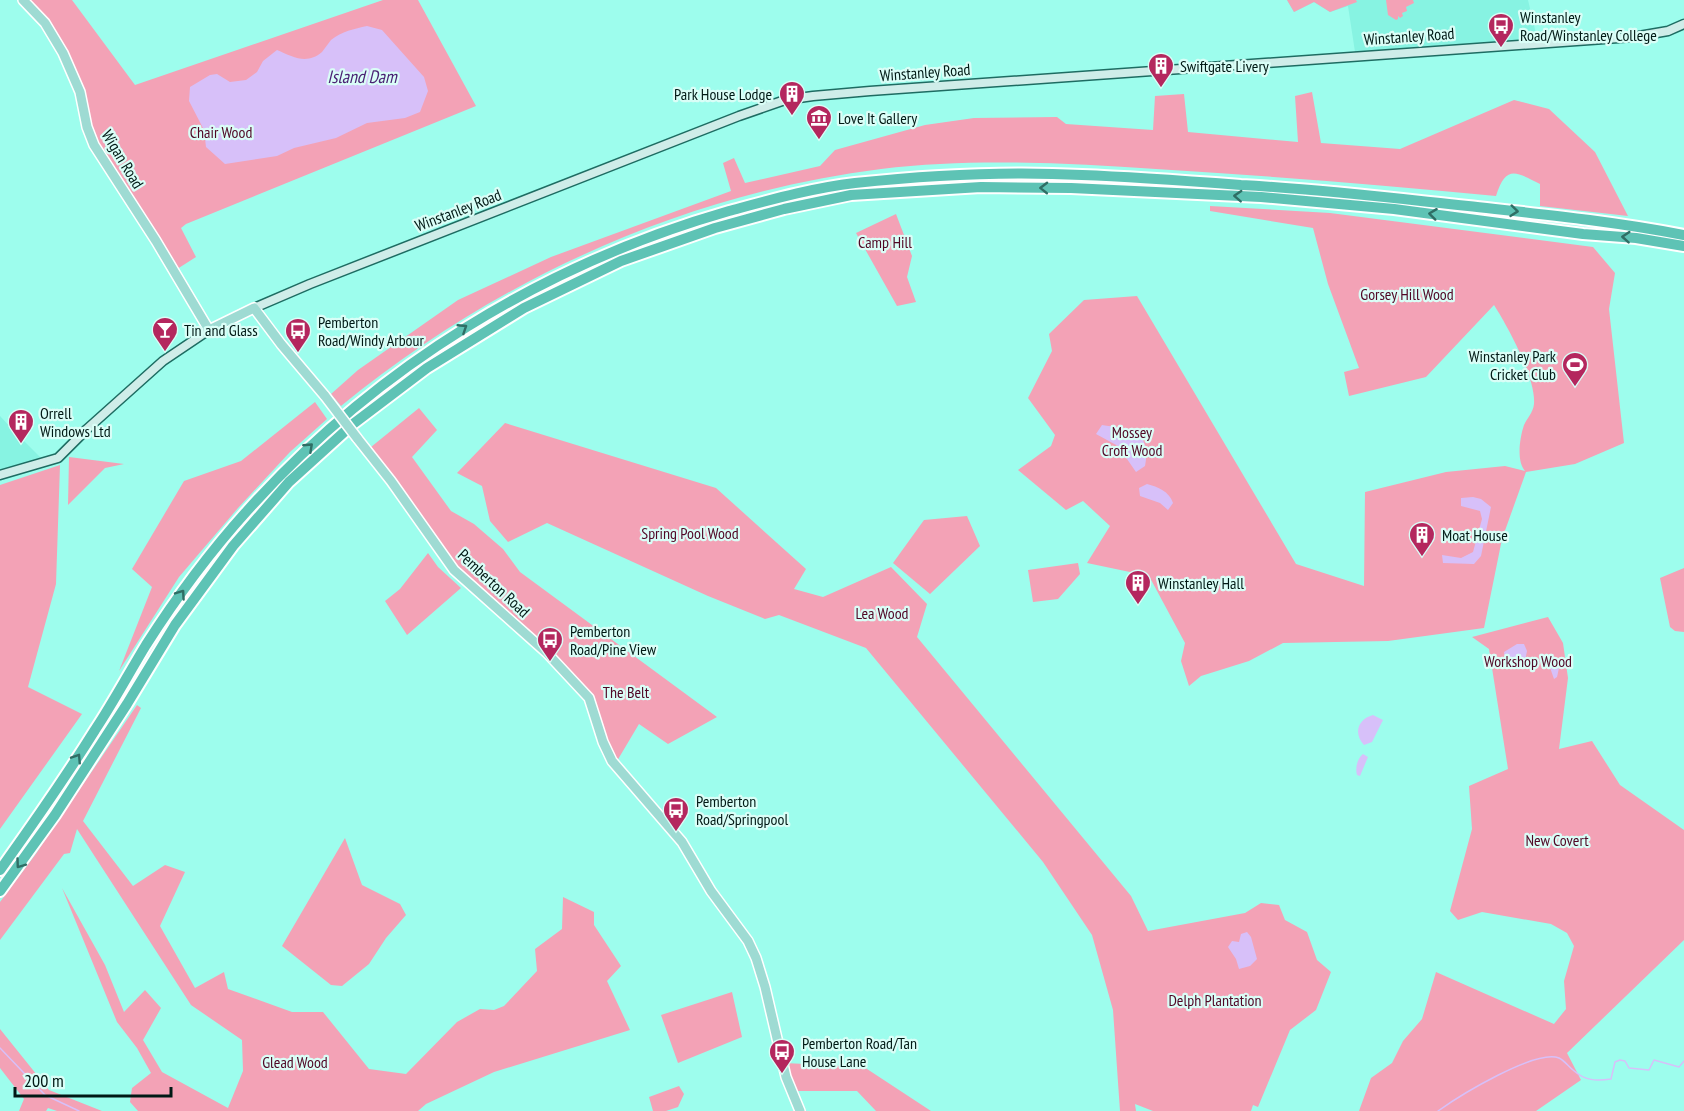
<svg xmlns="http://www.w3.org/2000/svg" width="1684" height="1111" font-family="'PT Sans Narrow',sans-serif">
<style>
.built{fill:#87f3e2}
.green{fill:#f3a2b6}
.water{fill:#d7c0f9}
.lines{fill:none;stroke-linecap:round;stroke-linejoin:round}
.stream{stroke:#d7c0f9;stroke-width:1.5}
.secondary-casing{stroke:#1e6c62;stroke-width:11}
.primary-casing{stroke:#fff;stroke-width:12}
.highway-casing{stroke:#fff;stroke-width:14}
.secondary{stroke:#cfede9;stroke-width:8}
.primary{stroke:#9edbd3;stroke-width:9}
.highway{stroke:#5ec3b5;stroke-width:10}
.primary-bridge-casing{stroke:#fff;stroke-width:12;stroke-linecap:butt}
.primary-bridge{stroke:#9edbd3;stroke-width:9}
.oneway{stroke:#2f6e65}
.labels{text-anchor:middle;stroke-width:4.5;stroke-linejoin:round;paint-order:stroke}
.poi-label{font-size:16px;fill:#001915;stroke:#dafef7;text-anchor:start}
.street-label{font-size:16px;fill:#001915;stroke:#dafef7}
.park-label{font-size:16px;fill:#510725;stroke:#dafef7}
.water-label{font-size:18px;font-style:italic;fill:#4b2374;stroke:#dafef7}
</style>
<rect width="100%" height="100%" fill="#9dfded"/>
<!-- built -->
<path class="built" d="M 1287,0 L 1528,0 L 1538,42 L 1355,52 L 1348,6 L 1330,12 L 1314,2 L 1294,12 Z
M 0,416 L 13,430 L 44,461 L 0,472 Z"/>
<!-- green -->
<path class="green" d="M 27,0 L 72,0 L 135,85 L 383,0 L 418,0 L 476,106 L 186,224 L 181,228 L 196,257 L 174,271 L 92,147 L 77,90 L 60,47 Z
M 1287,0 L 1356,0 L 1357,2 L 1330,12 L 1314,2 L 1294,12 Z
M 1386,0 L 1413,0 L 1414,3 L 1406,7 L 1407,11 L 1402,13 L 1403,16 L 1400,18 L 1398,16 L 1398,19 L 1396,20 L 1388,15 Z
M 1312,92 L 1321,143 L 1400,149 L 1514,100 L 1549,109 L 1595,152 L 1628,216 L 1540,206 L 1540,184 C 1516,172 1506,164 1496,196 C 1383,185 1269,176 1156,169 C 1065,163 972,158 881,169 C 683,194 495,280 341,406 L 331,394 L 358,370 L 458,300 L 551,257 L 731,191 L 723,163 L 734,158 L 745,183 L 820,166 L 835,150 L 925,125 L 974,118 L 1057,117 L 1066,124 L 1153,130 L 1155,96 L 1184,94 L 1188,132 L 1298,142 L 1295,96 Z
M 1210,206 L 1330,213 L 1593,247 L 1615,273 L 1609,309 L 1624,443 L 1575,464 L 1526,472 L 1502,539 L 1484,628 L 1388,641 L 1283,643 L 1249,661 L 1201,676 L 1189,686 L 1181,661 L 1185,643 L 1149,576 L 1087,563 L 1110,526 L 1083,501 L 1066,510 L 1018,470 L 1051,446 L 1055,435 L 1028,398 L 1052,351 L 1049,334 L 1084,300 L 1137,296 L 1296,564 L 1364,586 L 1365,492 L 1446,472 L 1505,466 L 1525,471 C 1516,461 1520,437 1524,425 C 1527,418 1533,413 1534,404 C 1536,378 1508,327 1494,305 L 1426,377 L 1349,396 L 1344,372 L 1359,368 L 1328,284 L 1313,228 L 1210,211 Z
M 896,214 L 912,256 L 907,277 L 916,302 L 897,306 L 856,233 Z
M 315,402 L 327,419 L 290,452 L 238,508 L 179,577 L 119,671 L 152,587 L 132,569 L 184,481 L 241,461 Z
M 419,408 L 437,430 L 412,457 L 451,511 L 474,524 L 503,549 L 520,572 L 717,717 L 668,744 L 639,724 L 617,761 C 608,747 605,731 600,715 C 594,700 584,687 574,675 L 457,570 L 371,447 Z
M 505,423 L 716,488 L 806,569 L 794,589 L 823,597 L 891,567 L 927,604 L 917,637 L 1131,896 L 1148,931 L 1245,913 L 1261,903 L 1279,905 L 1285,920 L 1307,932 L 1317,960 L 1331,972 L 1316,1010 L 1290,1030 L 1258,1107 L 1253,1105 L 1251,1111 L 1153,1111 L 1135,1104 L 1136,1111 L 1120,1111 L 1113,1010 L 1092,935 L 1043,862 L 866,648 L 779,615 L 765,619 L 708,596 L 547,523 L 508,542 L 490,521 L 482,486 L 457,473 Z
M 69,457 L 124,464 L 105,468 L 68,505 Z
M 60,465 L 56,584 L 28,687 L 82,714 L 0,829 L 0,485 Z
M 967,516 L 980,546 L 930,594 L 893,563 L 924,520 Z
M 428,553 L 438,567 L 461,588 L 407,635 L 385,601 L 400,589 Z
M 1078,563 L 1080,574 L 1058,599 L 1033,602 L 1028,570 Z
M 1684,568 L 1684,632 L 1675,631 L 1670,627 L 1660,578 Z
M 1548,617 L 1563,643 L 1568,678 L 1559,749 L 1592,741 L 1620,785 L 1684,830 L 1684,940 L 1567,1053 L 1581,1080 L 1536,1111 L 1359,1111 L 1371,1078 L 1392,1063 L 1403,1041 L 1422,1019 L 1436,972 L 1554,1024 L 1566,1009 L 1564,981 L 1574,946 L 1567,933 L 1551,924 L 1482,912 L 1458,920 L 1450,911 L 1472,829 L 1469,786 L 1508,769 L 1489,649 L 1472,637 Z
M 137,705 L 141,708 L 83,821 L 133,886 L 165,865 L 185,872 L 160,926 L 195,988 L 224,972 L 228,989 L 292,1012 L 323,1012 L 369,1069 L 406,1074 L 457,1022 L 480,1009 L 494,1010 L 504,1006 L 537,971 L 535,949 L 562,929 L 563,897 L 594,912 L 594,925 L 621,966 L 607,981 L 630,1030 L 494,1072 L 426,1104 L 418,1111 L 138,1111 L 130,1102 L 132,1088 L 151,1073 L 137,1048 L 117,1022 L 62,888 L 105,965 L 124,1012 L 145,990 L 161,1008 L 143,1040 L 162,1072 L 228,1108 L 243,1071 L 242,1040 L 191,1005 L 77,829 L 70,853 L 64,854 L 0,940 L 0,902 L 35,855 Z
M 345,838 L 362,885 L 400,904 L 406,915 L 386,938 L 369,964 L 342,986 L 331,985 L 282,946 Z
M 732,992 L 742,1037 L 678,1063 L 661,1015 Z
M 0,1029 L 49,1090 L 102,1111 L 57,1111 L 48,1108 L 46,1111 L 19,1111 L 24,1099 L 0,1068 Z
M 785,1063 L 864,1067 L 931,1111 L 876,1111 L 857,1091 L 793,1091 Z
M 679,1086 L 684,1094 L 678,1107 L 666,1111 L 653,1111 L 649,1097 Z"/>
<!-- water -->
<path class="water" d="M 367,26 L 382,30 L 424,77 L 428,91 L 420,112 L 405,118 L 367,123 L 336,138 L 294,148 L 277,156 L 225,164 L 206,147 L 204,130 L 189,101 L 190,87 L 210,75 L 217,74 L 230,82 L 246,80 L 257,72 L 263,61 L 277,50 C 293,57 307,65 322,52 C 325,48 328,44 331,40 C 342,31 354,29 367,26 Z
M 1102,425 C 1130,429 1152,431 1145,466 L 1136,472 L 1118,446 L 1096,434 Z
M 1147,484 C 1158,487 1169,491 1173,503 L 1168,510 L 1160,503 L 1140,496 L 1139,488 Z
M 1473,497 L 1481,499 L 1491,507 L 1481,556 L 1474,564 L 1443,563 L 1442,555 L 1461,558 L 1473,552 L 1482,519 L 1480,511 L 1461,506 L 1461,498 Z
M 1517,644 L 1524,644 L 1527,651 L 1525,661 L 1516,666 L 1506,666 L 1504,652 Z
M 1552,655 L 1559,668 L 1557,677 L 1554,679 L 1546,656 Z
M 1373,715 L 1383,720 L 1372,742 L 1364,745 C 1353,733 1358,719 1373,715 Z
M 1363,754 L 1368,757 L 1360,776 L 1357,775 C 1355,768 1357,759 1363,754 Z
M 1247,932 L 1251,937 L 1257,959 L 1250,966 L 1239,969 L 1236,959 L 1228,947 L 1232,941 L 1239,942 L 1241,934 Z"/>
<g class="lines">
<!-- stream -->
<path class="stream" d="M 0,1048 L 45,1095 L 79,1111
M 1438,1111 C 1459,1096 1535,1049 1559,1058 C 1565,1061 1568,1066 1573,1070 C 1585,1081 1596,1081 1611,1079 L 1615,1062 L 1620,1060 L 1625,1061 L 1629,1068 L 1649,1070 L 1654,1060 L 1679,1067 L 1684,1061"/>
<defs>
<path id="secondary" d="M 254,308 L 310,284 L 739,116 L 785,100 L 813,96 L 870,91 L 1633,37 L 1668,31 L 1684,24
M 0,475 L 58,458 L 87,429 L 163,361 L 209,330"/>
<path id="primary" d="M 23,0 L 45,23 L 63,53 L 80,92 L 87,127 L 94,145 L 156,241 L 209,330 L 254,308 L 281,344 L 325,396
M 357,438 L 391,481 L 454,570 L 547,653 L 589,698 L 603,742 L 612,761 L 682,842 L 711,891 L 748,941 L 756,958 L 765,987 L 786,1077 L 800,1111"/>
<path id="highway" d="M 0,870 C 33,824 65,778 95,730 C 113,703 129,673 146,645 C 176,598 210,552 247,511 C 376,367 544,264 729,211 C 770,200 812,188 855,183 C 930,175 1007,171 1082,175 C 1135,177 1188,181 1241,185 C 1317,189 1392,198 1468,206 C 1540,214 1612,221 1684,235
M 0,891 L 55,815 L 127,704 L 175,625 L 233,546 L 289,482 L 353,424 L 427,368 L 524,308 L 621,261 L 715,228 L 784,209 L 851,195 L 981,187 L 1071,188 L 1261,197 L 1394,209 L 1583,234 L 1636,238 L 1684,246"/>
</defs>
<!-- secondary casing -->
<use href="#secondary" class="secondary-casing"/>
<!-- primary casing -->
<use href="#primary" class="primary-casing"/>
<!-- highway casing -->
<use href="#highway" class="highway-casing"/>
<!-- secondary -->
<use href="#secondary" class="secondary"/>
<!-- primary -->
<use href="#primary" class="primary"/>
<!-- highway -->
<use href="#highway" class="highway"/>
<defs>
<path id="primary-bridge" d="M 325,396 L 357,438"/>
</defs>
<!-- primary-bridge casing -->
<use href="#primary-bridge" class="primary-bridge-casing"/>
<!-- primary-bridge -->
<use href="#primary-bridge" class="primary-bridge"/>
</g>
<!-- one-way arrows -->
<defs><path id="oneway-chevron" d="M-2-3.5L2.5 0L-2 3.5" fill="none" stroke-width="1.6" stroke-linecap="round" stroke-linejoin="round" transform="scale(1.5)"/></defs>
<g class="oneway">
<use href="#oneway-chevron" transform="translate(1044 188) rotate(-179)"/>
<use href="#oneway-chevron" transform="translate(1238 196) rotate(-177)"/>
<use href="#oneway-chevron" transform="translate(1514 211) rotate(6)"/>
<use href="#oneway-chevron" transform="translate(1433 214) rotate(-173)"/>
<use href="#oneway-chevron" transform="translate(1626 237) rotate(-176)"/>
<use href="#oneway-chevron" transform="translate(463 328) rotate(-33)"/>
<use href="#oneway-chevron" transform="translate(309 447) rotate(-43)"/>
<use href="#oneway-chevron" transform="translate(181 594) rotate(-55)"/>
<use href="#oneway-chevron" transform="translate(77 758) rotate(-57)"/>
<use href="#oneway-chevron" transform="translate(20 864) rotate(126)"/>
</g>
<!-- icons -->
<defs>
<symbol id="bus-pin" viewBox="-11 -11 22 30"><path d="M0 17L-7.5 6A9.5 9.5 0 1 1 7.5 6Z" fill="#b4275e" stroke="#dafef7"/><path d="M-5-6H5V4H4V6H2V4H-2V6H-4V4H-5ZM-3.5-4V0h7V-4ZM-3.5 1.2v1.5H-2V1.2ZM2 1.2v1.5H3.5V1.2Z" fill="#fff"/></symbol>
<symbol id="building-pin" viewBox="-11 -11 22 30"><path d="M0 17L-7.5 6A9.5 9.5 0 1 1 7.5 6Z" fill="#b4275e" stroke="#dafef7"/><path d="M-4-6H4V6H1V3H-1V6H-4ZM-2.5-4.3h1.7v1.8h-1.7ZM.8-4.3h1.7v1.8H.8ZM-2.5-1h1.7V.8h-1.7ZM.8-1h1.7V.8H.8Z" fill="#fff"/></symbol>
<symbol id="museum-pin" viewBox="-11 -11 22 30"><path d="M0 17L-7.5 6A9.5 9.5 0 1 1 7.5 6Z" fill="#b4275e" stroke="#dafef7"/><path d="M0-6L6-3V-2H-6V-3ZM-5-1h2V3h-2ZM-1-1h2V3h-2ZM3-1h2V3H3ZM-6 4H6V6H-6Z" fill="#fff"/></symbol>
<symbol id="bar-pin" viewBox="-11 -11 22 30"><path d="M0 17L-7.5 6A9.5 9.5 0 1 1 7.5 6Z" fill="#b4275e" stroke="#dafef7"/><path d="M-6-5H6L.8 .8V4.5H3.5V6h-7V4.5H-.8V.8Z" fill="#fff"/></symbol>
<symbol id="stadium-pin" viewBox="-11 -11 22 30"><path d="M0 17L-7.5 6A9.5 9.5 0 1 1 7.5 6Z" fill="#b4275e" stroke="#dafef7"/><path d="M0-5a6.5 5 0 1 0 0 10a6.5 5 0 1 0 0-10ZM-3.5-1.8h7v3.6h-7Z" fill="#fff"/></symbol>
</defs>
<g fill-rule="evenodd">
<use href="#bus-pin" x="1486" y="11" width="30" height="40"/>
<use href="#building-pin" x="1146" y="51" width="30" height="40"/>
<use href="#building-pin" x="777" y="79" width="30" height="40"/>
<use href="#museum-pin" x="804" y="103" width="30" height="40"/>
<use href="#bar-pin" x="150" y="315" width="30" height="40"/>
<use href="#bus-pin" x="283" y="316" width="30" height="40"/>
<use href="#stadium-pin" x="1560" y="350" width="30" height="40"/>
<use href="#building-pin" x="6" y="407" width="30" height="40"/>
<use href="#building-pin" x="1407" y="520" width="30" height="40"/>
<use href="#building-pin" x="1123" y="568" width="30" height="40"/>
<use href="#bus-pin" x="535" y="625" width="30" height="40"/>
<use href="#bus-pin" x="661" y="795" width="30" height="40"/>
<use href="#bus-pin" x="767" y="1037" width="30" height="40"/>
</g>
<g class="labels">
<!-- poi labels -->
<g class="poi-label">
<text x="1520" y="23">Winstanley<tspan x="1520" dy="18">Road/Winstanley College</tspan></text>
<text x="1180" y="72">Swiftgate Livery</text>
<text x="772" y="100" text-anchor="end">Park House Lodge</text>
<text x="838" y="124">Love It Gallery</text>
<text x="318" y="328">Pemberton<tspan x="318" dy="18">Road/Windy Arbour</tspan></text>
<text x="184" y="336">Tin and Glass</text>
<text x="1556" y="362" text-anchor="end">Winstanley Park<tspan x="1556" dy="18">Cricket Club</tspan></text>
<text x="40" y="419">Orrell<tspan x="40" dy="18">Windows Ltd</tspan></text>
<text x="1442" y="541">Moat House</text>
<text x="1158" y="589">Winstanley Hall</text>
<text x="570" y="637">Pemberton<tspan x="570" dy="18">Road/Pine View</tspan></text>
<text x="696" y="807">Pemberton<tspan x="696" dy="18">Road/Springpool</tspan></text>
<text x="802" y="1049">Pemberton Road/Tan<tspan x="802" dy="18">House Lane</tspan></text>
</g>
<!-- street labels -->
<g class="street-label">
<text transform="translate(1409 36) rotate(-4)" y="6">Winstanley Road</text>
<text transform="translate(925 72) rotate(-4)" y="6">Winstanley Road</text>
<text transform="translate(123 159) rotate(59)" y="6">Wigan Road</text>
<text transform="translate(458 210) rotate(-21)" y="6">Winstanley Road</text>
<text transform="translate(494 583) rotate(43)" y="6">Pemberton Road</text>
</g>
<!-- park labels -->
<g class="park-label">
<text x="221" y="138">Chair Wood</text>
<text x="885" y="248">Camp Hill</text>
<text x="1407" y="300">Gorsey Hill Wood</text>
<text x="1132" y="438">Mossey<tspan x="1132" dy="18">Croft Wood</tspan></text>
<text x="690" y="539">Spring Pool Wood</text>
<text x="882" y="619">Lea Wood</text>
<text x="1528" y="667">Workshop Wood</text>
<text x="626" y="698">The Belt</text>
<text x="1557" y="846">New Covert</text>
<text x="1215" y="1006">Delph Plantation</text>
<text x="295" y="1068">Glead Wood</text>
</g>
<!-- water labels -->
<g class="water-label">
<text x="362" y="83">Island Dam</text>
</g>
</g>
<!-- scale -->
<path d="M15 1087v9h156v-9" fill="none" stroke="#001915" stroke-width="3"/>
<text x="24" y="1087" font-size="18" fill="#001915" stroke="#dafef7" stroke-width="4.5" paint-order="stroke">200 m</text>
</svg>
